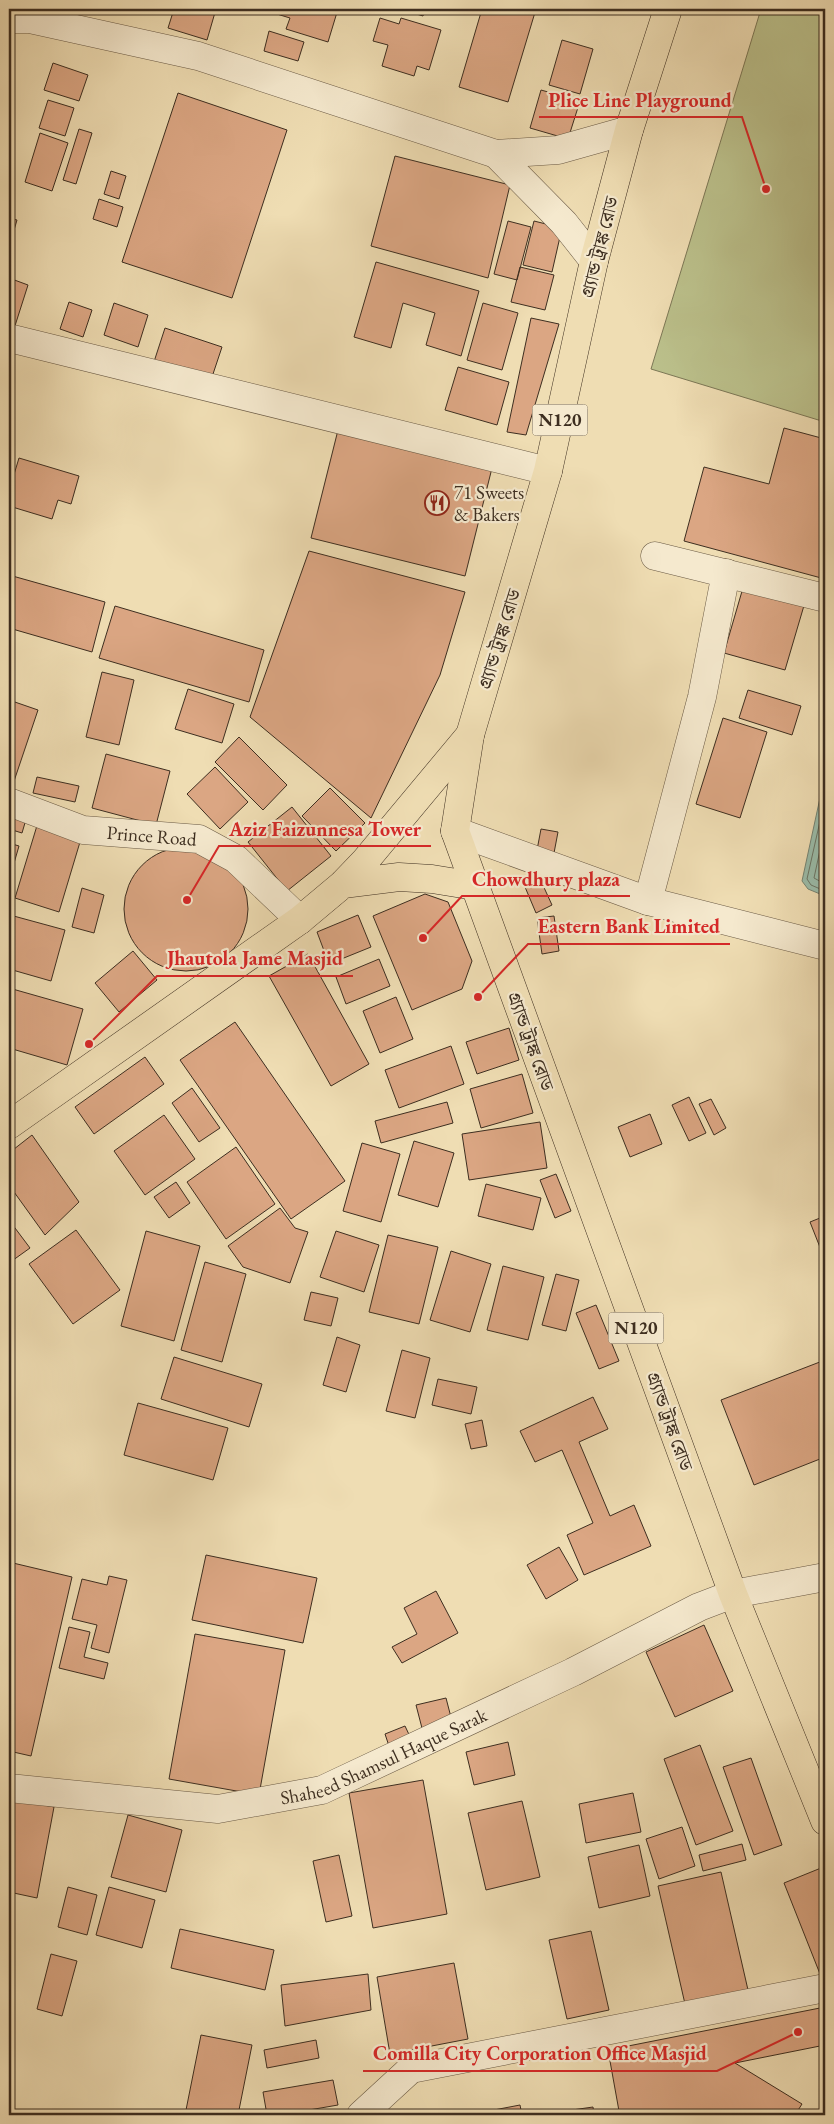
<svg xmlns="http://www.w3.org/2000/svg" width="834" height="2124" font-family="'EB Garamond','Noto Serif Bengali',serif">
<style>
.green{fill:#bbc08b;stroke:#7c7756}
.water{fill:#9abca9;stroke:#758372}
.lines{fill:none;stroke-linecap:round;stroke-linejoin:round}
.shore{stroke:#6c7564;stroke-width:1}
.building{fill:#dba683;stroke:#3d2e20}
.minor-casing{stroke:#6a5a45;stroke-width:29}
.primary-casing{stroke:#3d2e20;stroke-width:29}
.trunk-casing{stroke:#3d2e20;stroke-width:29}
.minor{stroke:#f5e9ce;stroke-width:28}
.primary{stroke:#efddb3;stroke-width:28}
.trunk{stroke:#efddb3;stroke-width:28}
.labels{text-anchor:middle;stroke-width:4.5;stroke-linejoin:round;paint-order:stroke}
.shield{fill:#f5e9ce;stroke:#746654;stroke-width:1}
.shield-label{font-size:18px;font-weight:bold;fill:#3d2e20}
.street-label{font-size:19px;fill:#3d2e20;stroke:#f5e9ce}
.poi-label{font-size:19px;fill:#3d2e20;stroke:#f5e9ce;text-anchor:start}
.leader{fill:none;stroke:#d62828;stroke-width:2}
.callout-dot{fill:#d62828;stroke:#f5e9ce;stroke-width:2}
.callout-label{font-size:20px;text-anchor:middle;font-weight:bold;fill:#d62828;stroke:#f5e9ce;stroke-width:4.5;stroke-linejoin:round;paint-order:stroke}
</style>
<rect width="100%" height="100%" fill="#efddb3"/>
<filter id="stains"><feTurbulence type="fractalNoise" baseFrequency=".004" numOctaves="4"/><feColorMatrix values="0 0 0 0 .2 0 0 0 0 .09 0 0 0 0 .02 0 0 0 .5 -.17"/></filter>
<radialGradient id="worn" r=".72"><stop offset=".6" stop-color="#630" stop-opacity="0"/><stop offset="1" stop-color="#630" stop-opacity=".3"/></radialGradient>
<!-- green -->
<path class="green" d="M 761,9 L 825,9 L 825,422 L 651,369 Z"/>
<!-- water -->
<path class="water" d="M 825,775 L 825,896 L 808,889 L 802,881 Z"/>
<g class="lines">
<!-- shore -->
<path class="shore" d="M 825,799 L 807,879 L 811,885 L 825,891
M 825,827 L 814,878 L 825,884"/>
</g>
<!-- building -->
<path class="building" d="M 174,9 L 216,9 L 207,40 L 168,28 Z
M 267,9 L 338,9 L 328,42 L 286,29 L 290,18 L 267,11 Z
M 400,9 L 425,9 L 423,16 Z
M 482,9 L 536,9 L 508,102 L 459,87 Z
M 380,18 L 399,24 L 401,18 L 441,30 L 429,70 L 417,66 L 414,76 L 382,66 L 388,45 L 373,41 Z
M 269,31 L 304,42 L 298,61 L 264,51 Z
M 562,40 L 593,49 L 580,94 L 549,85 Z
M 53,63 L 88,75 L 79,101 L 44,90 Z
M 541,90 L 580,101 L 568,139 L 530,128 Z
M 178,93 L 287,130 L 232,298 L 122,262 Z
M 48,100 L 74,108 L 65,136 L 39,128 Z
M 79,129 L 92,133 L 76,184 L 63,180 Z
M 40,133 L 68,143 L 52,191 L 25,182 Z
M 395,156 L 510,185 L 488,278 L 371,246 Z
M 111,171 L 126,176 L 119,199 L 104,194 Z
M 99,199 L 123,207 L 117,227 L 93,219 Z
M 9,218 L 17,220 L 9,247 Z
M 508,221 L 531,227 L 517,280 L 494,274 Z
M 534,221 L 562,228 L 552,272 L 523,265 Z
M 376,262 L 479,291 L 461,356 L 426,345 L 435,313 L 403,303 L 391,348 L 354,337 Z
M 520,267 L 554,275 L 545,310 L 511,302 Z
M 9,278 L 28,285 L 13,332 L 9,330 Z
M 69,302 L 92,310 L 83,337 L 60,329 Z
M 114,303 L 148,315 L 138,347 L 104,335 Z
M 483,303 L 518,313 L 502,370 L 467,360 Z
M 531,318 L 559,324 L 526,435 L 507,432 Z
M 165,328 L 222,347 L 207,392 L 150,374 Z
M 458,367 L 509,382 L 497,425 L 445,410 Z
M 340,422 L 494,460 L 465,576 L 311,538 Z
M 784,428 L 825,439 L 825,579 L 684,541 L 704,467 L 769,484 Z
M 19,458 L 79,476 L 71,504 L 58,500 L 52,519 L 9,506 L 9,491 Z
M 309,551 L 465,592 L 440,675 L 371,818 L 250,717 Z
M 747,574 L 808,592 L 785,670 L 724,653 Z
M 9,575 L 105,602 L 92,652 L 9,628 Z
M 115,606 L 264,650 L 249,702 L 99,658 Z
M 102,672 L 134,680 L 119,745 L 86,737 Z
M 188,689 L 234,704 L 222,743 L 175,729 Z
M 748,690 L 801,706 L 792,735 L 739,718 Z
M 9,700 L 38,710 L 9,796 Z
M 723,718 L 767,732 L 740,818 L 696,804 Z
M 239,737 L 287,785 L 263,810 L 215,762 Z
M 106,754 L 170,771 L 156,825 L 92,808 Z
M 215,767 L 248,802 L 220,829 L 187,794 Z
M 37,777 L 79,786 L 75,802 L 33,793 Z
M 330,788 L 365,823 L 336,851 L 302,816 Z
M 292,807 L 331,856 L 287,891 L 248,842 Z
M 9,811 L 27,816 L 22,833 L 9,829 Z
M 39,819 L 83,832 L 59,912 L 15,898 Z
M 541,829 L 558,832 L 554,853 L 537,850 Z
M 9,843 L 19,846 L 12,870 L 9,869 Z
M124 909a62 62 0 1 1 124 0a62 62 0 1 1-124 0Z
M 541,881 L 552,905 L 536,913 L 525,887 Z
M 82,888 L 104,895 L 94,933 L 72,927 Z
M 425,894 L 448,902 L 472,961 L 462,989 L 412,1010 L 373,916 Z
M 10,915 L 65,930 L 51,981 L 9,969 L 9,920 Z
M 358,915 L 371,947 L 329,964 L 317,932 Z
M 554,916 L 559,951 L 542,954 L 537,918 Z
M 133,951 L 157,980 L 119,1012 L 95,983 Z
M 308,954 L 369,1064 L 331,1086 L 269,976 Z
M 379,959 L 390,986 L 346,1004 L 336,977 Z
M 9,988 L 83,1009 L 67,1065 L 9,1048 Z
M 396,997 L 413,1039 L 380,1053 L 363,1011 Z
M 235,1022 L 345,1181 L 291,1219 L 180,1060 Z
M 509,1028 L 519,1060 L 477,1074 L 466,1042 Z
M 451,1046 L 464,1084 L 399,1108 L 385,1070 Z
M 145,1057 L 164,1084 L 94,1134 L 75,1107 Z
M 522,1074 L 533,1113 L 481,1128 L 470,1089 Z
M 192,1088 L 220,1128 L 199,1142 L 172,1103 Z
M 689,1097 L 706,1133 L 689,1141 L 672,1105 Z
M 711,1099 L 726,1128 L 714,1135 L 699,1104 Z
M 447,1102 L 453,1123 L 381,1143 L 375,1121 Z
M 650,1114 L 662,1144 L 630,1157 L 618,1127 Z
M 164,1115 L 195,1159 L 145,1195 L 114,1151 Z
M 540,1122 L 547,1168 L 469,1180 L 462,1134 Z
M 32,1135 L 79,1202 L 45,1235 L 9,1185 L 9,1153 Z
M 414,1141 L 454,1153 L 438,1207 L 398,1195 Z
M 362,1143 L 400,1154 L 381,1222 L 343,1211 Z
M 236,1147 L 275,1204 L 226,1239 L 187,1182 Z
M 556,1174 L 571,1211 L 555,1218 L 540,1180 Z
M 176,1182 L 190,1203 L 169,1218 L 154,1197 Z
M 486,1184 L 541,1198 L 533,1230 L 478,1216 Z
M 280,1208 L 295,1228 L 308,1232 L 290,1283 L 243,1267 L 228,1246 Z
M 825,1216 L 825,1260 L 810,1222 Z
M 9,1220 L 30,1248 L 9,1263 Z
M 76,1230 L 120,1290 L 73,1324 L 29,1264 Z
M 146,1231 L 200,1246 L 174,1341 L 121,1326 Z
M 336,1231 L 379,1245 L 364,1292 L 320,1277 Z
M 388,1235 L 438,1247 L 419,1324 L 369,1312 Z
M 451,1251 L 491,1264 L 470,1332 L 430,1320 Z
M 205,1262 L 246,1274 L 222,1362 L 181,1350 Z
M 503,1266 L 544,1277 L 528,1340 L 487,1330 Z
M 556,1274 L 579,1280 L 566,1331 L 542,1325 Z
M 311,1292 L 338,1298 L 331,1326 L 304,1320 Z
M 596,1305 L 619,1361 L 599,1369 L 576,1313 Z
M 337,1337 L 360,1345 L 346,1392 L 323,1385 Z
M 402,1350 L 430,1358 L 415,1418 L 386,1411 Z
M 174,1357 L 262,1384 L 249,1427 L 161,1399 Z
M 825,1360 L 825,1457 L 754,1485 L 721,1400 Z
M 438,1379 L 477,1387 L 471,1414 L 432,1405 Z
M 593,1397 L 608,1429 L 579,1442 L 610,1516 L 634,1505 L 651,1546 L 584,1575 L 567,1535 L 593,1523 L 562,1450 L 535,1462 L 520,1431 Z
M 138,1403 L 228,1428 L 213,1480 L 124,1455 Z
M 482,1420 L 487,1446 L 471,1449 L 465,1424 Z
M 559,1547 L 578,1580 L 546,1599 L 527,1565 Z
M 206,1555 L 317,1578 L 303,1643 L 192,1620 Z
M 13,1563 L 72,1577 L 31,1756 L 9,1751 L 9,1583 Z
M 109,1576 L 127,1580 L 109,1653 L 91,1648 L 97,1625 L 72,1619 L 82,1579 L 107,1585 Z
M 436,1591 L 458,1633 L 402,1663 L 392,1647 L 417,1634 L 404,1608 Z
M 704,1625 L 733,1691 L 675,1717 L 646,1652 Z
M 69,1627 L 90,1632 L 84,1657 L 108,1663 L 104,1679 L 59,1668 Z
M 195,1634 L 285,1650 L 259,1795 L 169,1779 Z
M 446,1698 L 453,1725 L 423,1732 L 416,1705 Z
M 405,1726 L 413,1743 L 391,1752 L 385,1734 Z
M 508,1742 L 515,1775 L 474,1785 L 466,1752 Z
M 700,1745 L 733,1831 L 696,1845 L 664,1759 Z
M 751,1758 L 782,1845 L 754,1855 L 723,1767 Z
M 423,1780 L 447,1914 L 373,1928 L 349,1793 Z
M 633,1793 L 641,1832 L 586,1843 L 579,1804 Z
M 9,1798 L 54,1807 L 37,1898 L 9,1892 Z
M 522,1801 L 540,1877 L 486,1890 L 468,1813 Z
M 128,1815 L 182,1830 L 166,1892 L 111,1877 Z
M 682,1827 L 695,1866 L 659,1879 L 646,1839 Z
M 742,1844 L 746,1860 L 703,1871 L 699,1855 Z
M 639,1845 L 650,1896 L 599,1908 L 588,1857 Z
M 339,1855 L 352,1916 L 326,1922 L 313,1861 Z
M 821,1868 L 825,1879 L 825,1978 L 822,1979 L 784,1883 Z
M 721,1872 L 748,1990 L 685,2004 L 658,1886 Z
M 68,1887 L 97,1895 L 87,1935 L 58,1927 Z
M 109,1887 L 155,1900 L 142,1948 L 96,1935 Z
M 180,1929 L 274,1950 L 265,1990 L 171,1968 Z
M 591,1931 L 609,2010 L 567,2019 L 549,1940 Z
M 51,1954 L 77,1961 L 62,2016 L 37,2009 Z
M 454,1963 L 468,2039 L 390,2054 L 377,1977 Z
M 368,1974 L 371,2010 L 285,2026 L 281,1985 Z
M 825,2007 L 825,2045 L 735,2063 L 802,2104 L 795,2115 L 625,2115 L 619,2111 L 608,2050 Z
M 201,2035 L 252,2045 L 238,2115 L 185,2115 Z
M 316,2040 L 319,2058 L 267,2068 L 264,2050 Z
M 333,2080 L 338,2105 L 280,2115 L 267,2115 L 263,2092 Z
M 520,2105 L 522,2115 L 468,2115 Z
M 593,2107 L 594,2115 L 551,2115 L 551,2113 Z"/>
<g class="lines">
<defs>
<g id="minor">
<path d="M 9,19 L 30,19 L 198,56 L 496,154 L 558,150 L 629,130"/>
<path d="M 496,154 L 564,223 L 594,261"/>
<path d="M 9,338 L 548,471"/>
<path d="M 655,556 L 825,598"/>
<path id="s1" d="M 9,802 L 83,830 L 199,839 L 236,859 L 300,920"/>
<path d="M 455,831 L 648,901 L 825,946"/>
<path d="M 648,901 L 702,697 L 726,573"/>
<path id="s2" d="M 9,1788 L 218,1809 L 322,1790 L 573,1672 L 699,1607 L 733,1594 L 825,1577"/>
<path d="M 361,2115 L 411,2069 L 825,1988"/>
</g>
<path id="primary" d="M 343,884 L 399,877 L 432,879 L 475,886
M 9,1125 L 300,920 L 343,884 L 365,861 L 470,735"/>
<path id="trunk" d="M 668,9 L 629,130 L 594,261 L 548,471 L 470,735 L 455,831 L 733,1594 L 825,1821"/>
</defs>
<!-- minor casing -->
<use href="#minor" class="minor-casing"/>
<!-- primary casing -->
<use href="#primary" class="primary-casing"/>
<!-- trunk casing -->
<use href="#trunk" class="trunk-casing"/>
<!-- minor -->
<use href="#minor" class="minor"/>
<!-- primary -->
<use href="#primary" class="primary"/>
<!-- trunk -->
<use href="#trunk" class="trunk"/>
</g>
<!-- icons -->
<defs>
<symbol id="restaurant-ring" viewBox="-11 -11 22 22"><circle r="9.5" fill="#f5e9ce" stroke="#8f2418" stroke-width="1.5"/><path d="M-5-6h1v4h1v-4h1v4h1v-4h1v5L-1.5 .5V6h-2V.5L-5-1ZM5-6V6H3V1.5H1.5Q1.5-4 5-6Z" fill="#8f2418"/></symbol>
</defs>
<g fill-rule="evenodd">
<use href="#restaurant-ring" x="423" y="489" width="28" height="28"/>
</g>
<g class="labels">
<!-- shield labels -->
<g class="shield">
<rect x="532.5" y="404.5" width="55" height="31" rx="4"/>
<rect x="608.5" y="1312.5" width="55" height="31" rx="4"/>
</g>
<g class="shield-label">
<text x="560" y="426">N120</text>
<text x="636" y="1334">N120</text>
</g>
<!-- street labels -->
<g class="street-label">
<text transform="translate(599 247) rotate(-76)" y="7">গ্র্যান্ড ট্রাঙ্ক রোড</text>
<text transform="translate(499 639) rotate(-73)" y="7">গ্র্যান্ড ট্রাঙ্ক রোড</text>
<text dy="7" stroke="none"><textPath href="#s1" startOffset="148">Prince Road</textPath></text>
<text transform="translate(531 1041) rotate(70)" y="7">গ্র্যান্ড ট্রাঙ্ক রোড</text>
<text transform="translate(670 1421) rotate(70)" y="7">গ্র্যান্ড ট্রাঙ্ক রোড</text>
<text dy="7" stroke="none"><textPath href="#s2" startOffset="385">Shaheed Shamsul Haque Sarak</textPath></text>
</g>
<!-- poi labels -->
<g class="poi-label">
<text x="454" y="499">71 Sweets<tspan x="454" dy="22">&amp; Bakers</tspan></text>
</g>
</g>
<!-- callouts -->
<path class="leader" d="M766 189L742 117H539M187 900L219 846H431M423 938L462 896H630M478 997L528 944H730M89 1044L157 976H353M798 2032L717 2071H363"/>
<g class="callout-dot">
<circle cx="766" cy="189" r="5"/>
<circle cx="187" cy="900" r="5"/>
<circle cx="423" cy="938" r="5"/>
<circle cx="478" cy="997" r="5"/>
<circle cx="89" cy="1044" r="5"/>
<circle cx="798" cy="2032" r="5"/>
</g>
<g class="callout-label">
<text x="640" y="107">Plice Line Playground</text>
<text x="325" y="836">Aziz Faizunnesa Tower</text>
<text x="546" y="886">Chowdhury plaza</text>
<text x="629" y="933">Eastern Bank Limited</text>
<text x="255" y="965">Jhautola Jame Masjid</text>
<text x="540" y="2060">Comilla City Corporation Office Masjid</text>
</g>
<!-- margin -->
<rect width="834" height="2124" fill="none" stroke="#efddb3" stroke-width="30"/>
<rect x="10" y="10" width="814" height="2104" fill="none" stroke="#3d2e20" stroke-width="2.5"/>
<rect x="15" y="15" width="804" height="2094" fill="none" stroke="#3d2e20"/>
<rect width="100%" height="100%" filter="url(#stains)"/>
<rect width="100%" height="100%" fill="url(#worn)"/>
</svg>
